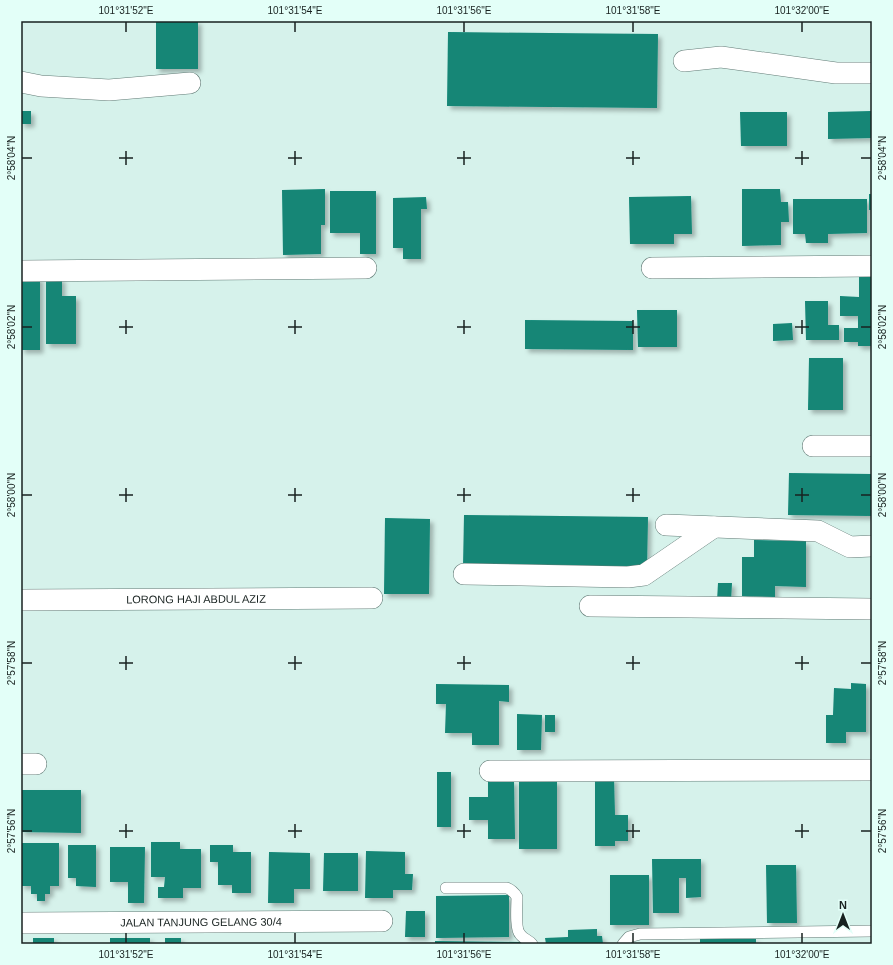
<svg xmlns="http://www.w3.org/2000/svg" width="893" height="965" font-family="Helvetica,sans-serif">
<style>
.building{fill:#138676;filter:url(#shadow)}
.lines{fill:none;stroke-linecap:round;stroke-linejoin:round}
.service-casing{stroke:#627b76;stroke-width:12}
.minor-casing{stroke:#627b76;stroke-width:22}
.service{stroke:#fff;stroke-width:11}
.minor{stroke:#fff;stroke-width:21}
.ticks{fill:none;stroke:#182220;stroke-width:1.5}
.labels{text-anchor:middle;stroke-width:3;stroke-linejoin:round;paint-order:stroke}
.street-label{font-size:11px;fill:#182220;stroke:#e3fff8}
.neatline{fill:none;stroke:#182220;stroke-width:1.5}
.ticks-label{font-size:10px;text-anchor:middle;fill:#182220}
</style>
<defs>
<filter id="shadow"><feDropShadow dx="3.5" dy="3.5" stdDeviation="2" flood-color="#0004"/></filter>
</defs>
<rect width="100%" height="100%" fill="#d6f2eb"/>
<!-- building -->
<path class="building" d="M 156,21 L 198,21 L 198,69 L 156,69 Z
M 448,32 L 658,34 L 657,108 L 447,106 Z
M 21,111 L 31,111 L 31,124 L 21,124 Z
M 872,111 L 872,138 L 828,139 L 828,112 Z
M 740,112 L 787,112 L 787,146 L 741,146 Z
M 325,189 L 325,225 L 321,225 L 321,254 L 283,255 L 282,190 Z
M 742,189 L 780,189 L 781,202 L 788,202 L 789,222 L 781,222 L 781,245 L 742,246 Z
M 330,191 L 376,191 L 376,254 L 360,254 L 360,233 L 330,233 Z
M 869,194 L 872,194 L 872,210 L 869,210 Z
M 691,196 L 692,234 L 674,234 L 674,244 L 630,244 L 629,197 Z
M 426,197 L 427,209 L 421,209 L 421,259 L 403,259 L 403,248 L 393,248 L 393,198 Z
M 793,199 L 867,199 L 867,233 L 828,234 L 828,243 L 806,243 L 805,234 L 793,234 Z
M 859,272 L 872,272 L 872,346 L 858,346 L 858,342 L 844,342 L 844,328 L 858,328 L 858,316 L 840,316 L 840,296 L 859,297 Z
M 21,277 L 40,277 L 40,350 L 21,350 Z
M 46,278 L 62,278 L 62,296 L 76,296 L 76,344 L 46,344 Z
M 805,301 L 828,301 L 828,325 L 839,325 L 839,340 L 806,340 Z
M 637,310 L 677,310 L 677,347 L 638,347 Z
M 525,320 L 633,321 L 633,350 L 525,349 Z
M 792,323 L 793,340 L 773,341 L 773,324 Z
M 809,358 L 843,358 L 843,410 L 808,410 Z
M 789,473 L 872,474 L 872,516 L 788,515 Z
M 464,515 L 648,517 L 647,569 L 463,567 Z
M 385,518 L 430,519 L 429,594 L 384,594 Z
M 754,540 L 806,541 L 806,587 L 775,586 L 775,597 L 742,596 L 742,557 L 754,557 Z
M 718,583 L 732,583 L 731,601 L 717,601 Z
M 851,683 L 866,684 L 866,732 L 846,732 L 846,743 L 826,743 L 826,715 L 833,715 L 834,688 L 851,689 Z
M 436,684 L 509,685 L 509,702 L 499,701 L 499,745 L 472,745 L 472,733 L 445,733 L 446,704 L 436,704 Z
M 517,714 L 542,715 L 541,750 L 517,750 Z
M 545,715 L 555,715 L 555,732 L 545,732 Z
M 437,772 L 451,772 L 451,827 L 437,827 Z
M 595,778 L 614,778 L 615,815 L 628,815 L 628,841 L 615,841 L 615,846 L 595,846 Z
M 488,781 L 514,781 L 515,839 L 488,839 L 488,820 L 469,820 L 469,797 L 488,797 Z
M 519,781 L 557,781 L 557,849 L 519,849 Z
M 21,790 L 81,790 L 81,833 L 21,832 Z
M 151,842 L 180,842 L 180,849 L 201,849 L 201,888 L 183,888 L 183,898 L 158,898 L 158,887 L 164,887 L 165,877 L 151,877 Z
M 21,843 L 59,843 L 59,886 L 50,886 L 50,894 L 45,894 L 45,901 L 37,901 L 37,894 L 31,894 L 31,886 L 21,886 Z
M 68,845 L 96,845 L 96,887 L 76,886 L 76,878 L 68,878 Z
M 210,845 L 233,845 L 233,852 L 251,852 L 251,893 L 232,893 L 232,885 L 218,885 L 218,862 L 210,862 Z
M 110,847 L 145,847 L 144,903 L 128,903 L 128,882 L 110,882 Z
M 366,851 L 405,852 L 405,874 L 413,874 L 412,890 L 393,890 L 393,898 L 365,898 Z
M 269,852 L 310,853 L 310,889 L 294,889 L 294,903 L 268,903 Z
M 324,853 L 358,853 L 358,891 L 323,891 Z
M 652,859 L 701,859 L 701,897 L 686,898 L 686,878 L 679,878 L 679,913 L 653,913 Z
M 766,865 L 796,865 L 797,923 L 767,923 Z
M 610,875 L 649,875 L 649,925 L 610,925 Z
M 509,895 L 509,937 L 436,938 L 436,896 Z
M 406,911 L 425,911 L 425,937 L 405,937 Z
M 597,929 L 597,936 L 602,936 L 603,944 L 546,944 L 545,938 L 568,937 L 568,930 Z
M 33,938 L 54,938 L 54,944 L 33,944 Z
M 110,938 L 150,938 L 150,944 L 110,944 Z
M 165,938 L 181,938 L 181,944 L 165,944 Z
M 700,939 L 756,939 L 756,944 L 700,944 Z
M 435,941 L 523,942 L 522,944 L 435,944 Z"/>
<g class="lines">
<defs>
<path id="service" d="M 446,888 L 507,888 C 512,890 514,892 517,897 C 517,905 515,929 520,934 C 523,939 529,940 532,944
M 623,944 L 629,937 L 640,934 L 872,931"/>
<g id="minor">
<path d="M 684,61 L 721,57 L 836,73 L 872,73"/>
<path d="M 21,82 L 41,86 L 109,90 L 190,83"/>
<path d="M 652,268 L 872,266"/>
<path d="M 21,271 L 366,268"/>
<path d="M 813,446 L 872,446"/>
<path d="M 666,525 L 818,531 L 850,547 L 872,546"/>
<path d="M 464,574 L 628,577 L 644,575 L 714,527"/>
<path id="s1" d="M 21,600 L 372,598"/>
<path d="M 590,606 L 872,609"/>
<path d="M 21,764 L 36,764"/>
<path d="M 490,771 L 872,770"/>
<path id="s2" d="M 21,923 L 382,921"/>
</g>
</defs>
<!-- service casing -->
<use href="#service" class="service-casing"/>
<!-- minor casing -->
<use href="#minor" class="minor-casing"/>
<!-- service -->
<use href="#service" class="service"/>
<!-- minor -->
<use href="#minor" class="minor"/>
</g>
<!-- ticks -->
<path class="ticks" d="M 126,22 L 126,32M 295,22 L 295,32M 464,22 L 464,32M 633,22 L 633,32M 802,22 L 802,32M 126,151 L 126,165M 295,151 L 295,165M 464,151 L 464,165M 633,151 L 633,165M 802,151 L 802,165M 22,158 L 32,158M 119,158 L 133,158M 288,158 L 302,158M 457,158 L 471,158M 626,158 L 640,158M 795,158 L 809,158M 861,158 L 871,158M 126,320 L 126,334M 295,320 L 295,334M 464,320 L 464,334M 633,320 L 633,334M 802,320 L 802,334M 22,327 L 32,327M 119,327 L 133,327M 288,327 L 302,327M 457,327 L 471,327M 626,327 L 640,327M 795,327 L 809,327M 861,327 L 871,327M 126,488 L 126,502M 295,488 L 295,502M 464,488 L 464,502M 633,488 L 633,502M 802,488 L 802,502M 22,495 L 32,495M 119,495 L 133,495M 288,495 L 302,495M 457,495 L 471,495M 626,495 L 640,495M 795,495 L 809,495M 861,495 L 871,495M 126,656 L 126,670M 295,656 L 295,670M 464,656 L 464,670M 633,656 L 633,670M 802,656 L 802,670M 22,663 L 32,663M 119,663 L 133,663M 288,663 L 302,663M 457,663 L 471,663M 626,663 L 640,663M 795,663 L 809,663M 861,663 L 871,663M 126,824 L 126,838M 295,824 L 295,838M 464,824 L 464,838M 633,824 L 633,838M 802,824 L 802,838M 22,831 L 32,831M 119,831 L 133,831M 288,831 L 302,831M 457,831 L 471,831M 626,831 L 640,831M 795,831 L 809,831M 861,831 L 871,831M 126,933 L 126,943M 295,933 L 295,943M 464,933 L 464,943M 633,933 L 633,943M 802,933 L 802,943"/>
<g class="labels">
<!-- street labels -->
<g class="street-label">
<text dy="4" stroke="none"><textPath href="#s1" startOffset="175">LORONG HAJI ABDUL AZIZ</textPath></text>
<text dy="4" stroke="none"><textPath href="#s2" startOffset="180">JALAN TANJUNG GELANG 30/4</textPath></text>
</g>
</g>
<!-- border -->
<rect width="893" height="965" fill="none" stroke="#e3fff8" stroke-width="44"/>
<!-- north arrow -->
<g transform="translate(843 915)" stroke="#e3fff8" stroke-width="3" paint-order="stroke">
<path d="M0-3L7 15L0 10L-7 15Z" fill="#182220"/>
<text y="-6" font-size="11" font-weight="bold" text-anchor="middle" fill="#182220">N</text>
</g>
<rect x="22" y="22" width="849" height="921" class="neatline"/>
<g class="ticks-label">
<text x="126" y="14">101°31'52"E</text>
<text x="295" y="14">101°31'54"E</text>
<text x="464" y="14">101°31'56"E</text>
<text x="633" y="14">101°31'58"E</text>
<text x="802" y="14">101°32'00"E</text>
<text transform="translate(11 158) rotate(-90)" y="4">2°58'04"N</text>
<text transform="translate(882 158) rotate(-90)" y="4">2°58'04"N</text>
<text transform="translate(11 327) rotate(-90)" y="4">2°58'02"N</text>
<text transform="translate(882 327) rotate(-90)" y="4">2°58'02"N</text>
<text transform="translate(11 495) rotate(-90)" y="4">2°58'00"N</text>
<text transform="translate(882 495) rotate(-90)" y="4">2°58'00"N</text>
<text transform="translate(11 663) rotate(-90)" y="4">2°57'58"N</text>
<text transform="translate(882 663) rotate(-90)" y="4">2°57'58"N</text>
<text transform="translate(11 831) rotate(-90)" y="4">2°57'56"N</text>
<text transform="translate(882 831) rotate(-90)" y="4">2°57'56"N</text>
<text x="126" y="958">101°31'52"E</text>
<text x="295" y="958">101°31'54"E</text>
<text x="464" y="958">101°31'56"E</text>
<text x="633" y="958">101°31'58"E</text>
<text x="802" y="958">101°32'00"E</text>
</g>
</svg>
